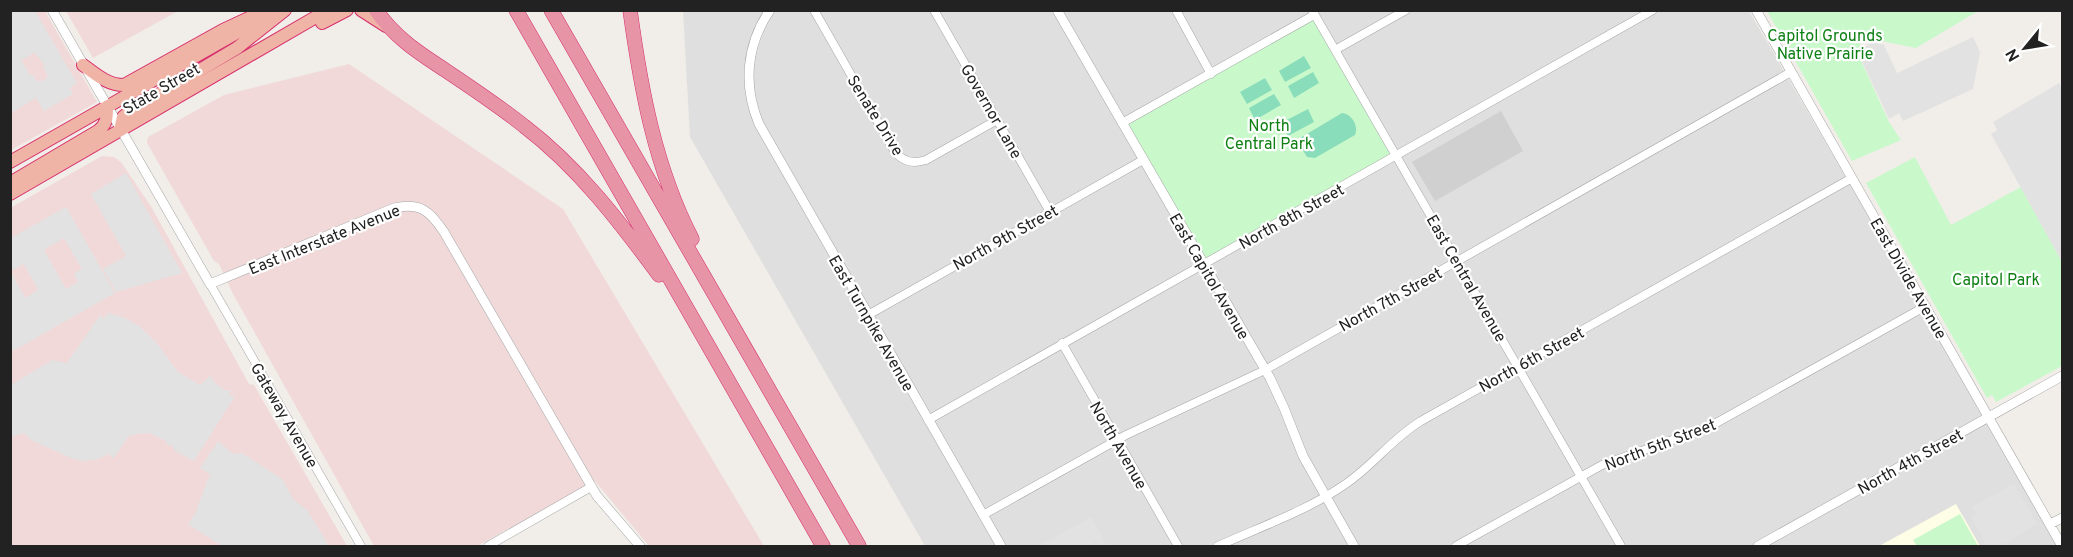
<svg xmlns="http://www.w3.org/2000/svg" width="2073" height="557" font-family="Overpass,sans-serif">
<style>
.residential{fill:#e0dfdf}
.commercial{fill:#f1d9d9}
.education{fill:#fefde5}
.religious{fill:#d0d0d0}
.park{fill:#c9f9cb}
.pitch{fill:#8addbb}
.parking{fill:#e2e2e2;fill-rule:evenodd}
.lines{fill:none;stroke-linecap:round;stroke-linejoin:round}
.minor-casing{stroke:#a6a6a6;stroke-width:9}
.tertiary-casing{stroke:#a6a6a6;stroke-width:10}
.trunk-casing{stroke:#d72e6d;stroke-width:14}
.motorway-casing{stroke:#d72e6d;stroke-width:15}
.minor{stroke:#fff;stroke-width:8}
.tertiary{stroke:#fff;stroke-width:9}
.trunk{stroke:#f0b4a6;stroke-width:12}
.motorway{stroke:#e694a6;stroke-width:14}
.labels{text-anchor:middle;stroke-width:4.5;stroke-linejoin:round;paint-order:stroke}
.park-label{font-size:16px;fill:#0f8015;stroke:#fff}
.street-label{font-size:16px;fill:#222;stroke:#fff}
</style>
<rect width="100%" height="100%" fill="#f1eee9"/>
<!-- residential -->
<path class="residential" d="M 683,11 L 1749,11 L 2060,546 L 925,546 L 690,137 Z"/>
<!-- commercial -->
<path class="commercial" d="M 11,11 L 45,11 L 97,102 L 11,150 Z
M 66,11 L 178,11 L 93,58 Z
M 349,64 L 563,209 L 764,546 L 649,546 L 595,481 L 477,546 L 374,546 L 233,294 L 219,264 L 214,261 L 147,143 L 148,137 L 224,95 Z
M 102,156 L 114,157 L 121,162 L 152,208 L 249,384 L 254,385 L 347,546 L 11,546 L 10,208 Z"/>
<!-- education -->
<path class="education" d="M 1956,504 L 1980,546 L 1879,546 Z"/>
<!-- religious -->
<path class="religious" d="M 1501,111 L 1523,151 L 1435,201 L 1412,162 Z"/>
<!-- park -->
<path class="park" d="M 1767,11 L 1978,11 L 1916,48 L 1881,41 L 1861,41 L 1858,54 L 1889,122 L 1901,140 L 1852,161 Z
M 1314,15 L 1396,156 L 1204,264 L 1122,123 Z
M 1915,157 L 1951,225 L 2021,187 L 2062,262 L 2062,366 L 1996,402 L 1992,395 L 1987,398 L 1866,183 Z
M 1960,514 L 1978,546 L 1917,546 L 1913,540 Z"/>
<!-- pitch -->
<path class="pitch" d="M 1304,56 L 1311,68 L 1285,82 L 1279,71 Z
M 1313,72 L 1319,83 L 1294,98 L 1288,86 Z
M 1265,78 L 1272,90 L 1247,104 L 1240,92 Z
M 1274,94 L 1281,105 L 1255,120 L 1249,108 Z
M 1308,109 L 1314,122 L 1288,136 L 1281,123 Z
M 1342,113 C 1352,114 1359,126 1355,135 L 1315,158 L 1307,157 L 1299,144 L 1300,138 Z"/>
<!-- parking -->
<path class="parking" d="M 11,10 L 35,11 L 77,83 L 70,88 L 73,94 L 44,111 L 36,98 L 11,113 ZM 35,53 L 45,66 L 43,67 L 48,76 L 43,82 L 41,80 L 37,82 L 32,74 L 30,75 L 21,60 Z
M 1973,37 L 1980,52 L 1973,89 L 1903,121 L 1899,113 L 1889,119 L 1860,57 L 1864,47 L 1874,42 L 1884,45 L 1897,73 Z
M 2059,83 L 2062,89 L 2062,262 L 1991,134 L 1997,130 L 1993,122 Z
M 126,173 L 182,273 L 116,292 L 103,269 L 126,256 L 91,194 Z
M 66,207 L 115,293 L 11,352 L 11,272 L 25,298 L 38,290 L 24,264 L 11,271 L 11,238 ZM 64,238 L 82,269 L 74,274 L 78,282 L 66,289 L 44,250 Z
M 108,313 L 123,317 L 139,326 L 156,342 L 178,372 L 200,385 L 210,376 L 216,384 L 225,390 L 231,391 L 229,396 L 235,396 L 194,461 L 175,451 L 172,445 L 168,446 L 166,441 L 149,433 L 136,434 L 128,437 L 113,459 L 109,454 L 95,460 L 82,461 L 71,458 L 31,440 L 24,433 L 11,437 L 11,385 L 52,360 L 67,363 L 100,315 L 103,319 Z
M 218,441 L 233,454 L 242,453 L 282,479 L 293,499 L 307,510 L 329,546 L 222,546 L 188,524 L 195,514 L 210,474 L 200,468 Z
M 2014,484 L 2037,524 L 2002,545 L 2000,542 L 1992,546 L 1987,546 L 1971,518 L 1976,515 L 1972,507 Z
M 1091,517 L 1107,546 L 1099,546 L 1096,542 L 1087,546 L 1039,546 Z"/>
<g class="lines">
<defs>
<path id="minor" d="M 814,10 L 895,152 C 904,162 913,164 926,160 L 997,120
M 934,10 L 1050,212
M 1176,10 L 1211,74
M 1312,10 L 1621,546
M 1335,50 L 1406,10
M 1122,123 L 1314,15
M 210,284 L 361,546
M 868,315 L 1143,160
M 1062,343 L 1178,546
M 928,420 L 1653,10
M 983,515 L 1126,435 L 1265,370 L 1791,72
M 488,546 L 591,487
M 1218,546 C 1260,527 1309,510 1347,483 C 1373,465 1393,438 1421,421 L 1852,178
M 1456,546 L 1602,465 L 1709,427 L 1926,306"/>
<path id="tertiary" d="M 52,10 L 210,284 L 394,208 C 420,202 430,211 444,232 L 597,496 L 640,546
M 770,10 C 746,45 743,86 759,124 L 1001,546
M 1057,10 L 1270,378 L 1284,408 L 1303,456 L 1354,546
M 1756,10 L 2062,546
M 2050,524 L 2062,518
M 1758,546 L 2062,376"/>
<path id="trunk" d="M 361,10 L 386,26
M 322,23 L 347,10
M 83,65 C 96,74 107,85 124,85 L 223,30 L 264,11
M 120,130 L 123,117 L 128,113 L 237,48 L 285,10
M 10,162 L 277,10
M 10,183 L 98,131 C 107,124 107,118 107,107
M 10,194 L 328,10"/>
<path id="motorway" d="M 376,10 C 394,37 419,53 445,70 C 472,88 499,106 524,126 C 578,167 619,221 659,275
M 516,10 L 823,546
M 551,10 L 859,546
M 630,10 C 641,90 655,167 692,239"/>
</defs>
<!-- minor casing -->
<use href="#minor" class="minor-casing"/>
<!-- tertiary casing -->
<use href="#tertiary" class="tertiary-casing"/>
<!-- trunk casing -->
<use href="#trunk" class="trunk-casing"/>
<!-- motorway casing -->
<use href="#motorway" class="motorway-casing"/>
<!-- minor -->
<use href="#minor" class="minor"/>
<!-- tertiary -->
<use href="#tertiary" class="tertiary"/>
<!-- trunk -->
<use href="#trunk" class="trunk"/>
<!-- motorway -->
<use href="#motorway" class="motorway"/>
</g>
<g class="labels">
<!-- park labels -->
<g class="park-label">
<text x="1825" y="41">Capitol Grounds<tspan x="1825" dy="18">Native Prairie</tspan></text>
<text x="1269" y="131">North<tspan x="1269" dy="18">Central Park</tspan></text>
<text x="1996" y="285">Capitol Park</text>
</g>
<!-- street labels -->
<g class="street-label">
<text transform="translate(161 88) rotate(-30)" y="6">State Street</text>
<text transform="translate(992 111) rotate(60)" y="6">Governor Lane</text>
<text transform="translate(876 115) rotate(58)" y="6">Senate Drive</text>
<text transform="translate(1291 216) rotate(-29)" y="6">North 8th Street</text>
<text transform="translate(1005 237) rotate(-29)" y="6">North 9th Street</text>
<text transform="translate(324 239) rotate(-22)" y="6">East Interstate Avenue</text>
<text transform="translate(1210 276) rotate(60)" y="6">East Capitol Avenue</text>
<text transform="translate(1467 278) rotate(60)" y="6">East Central Avenue</text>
<text transform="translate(1909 278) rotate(60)" y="6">East Divide Avenue</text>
<text transform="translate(1390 299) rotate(-29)" y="6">North 7th Street</text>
<text transform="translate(872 323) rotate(60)" y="6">East Turnpike Avenue</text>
<text transform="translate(1531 359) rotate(-29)" y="6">North 6th Street</text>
<text transform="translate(285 415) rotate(60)" y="6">Gateway Avenue</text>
<text transform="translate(1660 444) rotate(-21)" y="6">North 5th Street</text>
<text transform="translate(1119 445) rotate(60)" y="6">North Avenue</text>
<text transform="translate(1910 461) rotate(-29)" y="6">North 4th Street</text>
</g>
</g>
<!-- border -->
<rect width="2073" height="557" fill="none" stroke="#222222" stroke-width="24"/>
<!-- north arrow -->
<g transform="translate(2025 48) rotate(240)" stroke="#ffffff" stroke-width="4.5" paint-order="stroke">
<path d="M0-4.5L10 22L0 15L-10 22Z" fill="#222222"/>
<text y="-9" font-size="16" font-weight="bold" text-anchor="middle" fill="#222222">N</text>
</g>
</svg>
